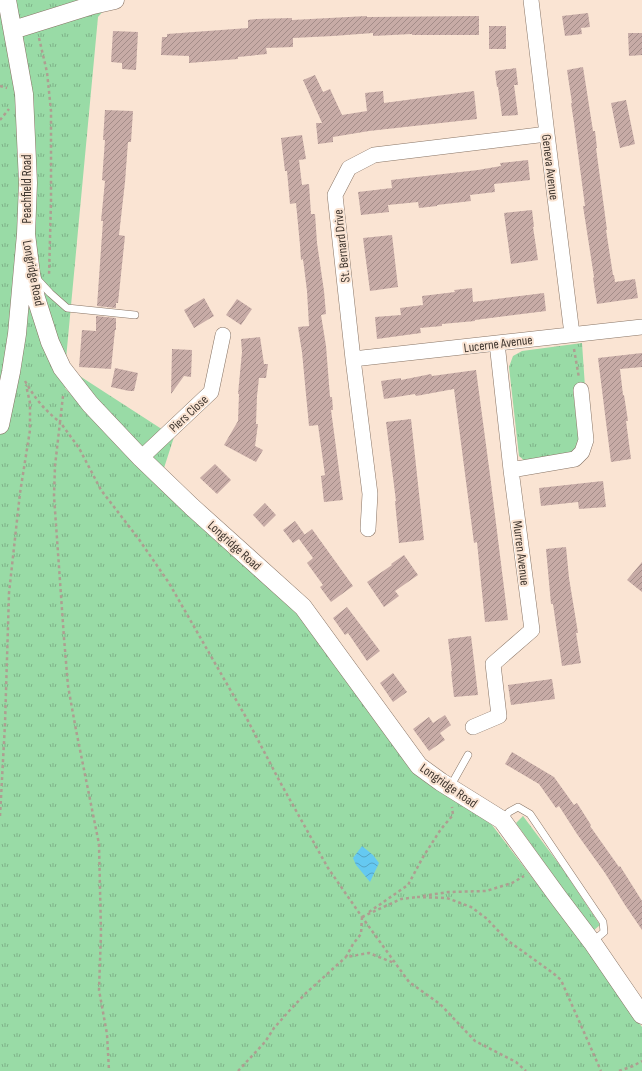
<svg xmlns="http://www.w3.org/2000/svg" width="642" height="1071" font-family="'Sofia Sans Condensed',sans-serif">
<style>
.grass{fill:url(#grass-tufts)}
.water{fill:url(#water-waves)}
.building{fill:url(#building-hatch)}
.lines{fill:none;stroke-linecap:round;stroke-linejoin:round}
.service-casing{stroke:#887465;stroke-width:8}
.minor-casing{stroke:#887465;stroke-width:16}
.tertiary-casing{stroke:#887465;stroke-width:19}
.path{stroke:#ae9e91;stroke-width:2.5;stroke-dasharray:3 3;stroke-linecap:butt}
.service{stroke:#fff;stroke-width:7}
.minor{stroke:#fff;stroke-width:15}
.tertiary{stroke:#fff;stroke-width:18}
.labels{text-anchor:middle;stroke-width:4;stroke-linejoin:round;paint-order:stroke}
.street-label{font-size:13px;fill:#3e352e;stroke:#fae4d3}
</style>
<defs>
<pattern id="grass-tufts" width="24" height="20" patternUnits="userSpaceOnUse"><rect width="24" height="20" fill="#99dba6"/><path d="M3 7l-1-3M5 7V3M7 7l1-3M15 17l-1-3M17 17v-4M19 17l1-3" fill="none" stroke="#7eb288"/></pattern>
<pattern id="water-waves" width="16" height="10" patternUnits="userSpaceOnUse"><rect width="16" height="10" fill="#65c9f1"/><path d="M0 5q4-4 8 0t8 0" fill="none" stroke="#55a4c4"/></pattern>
<pattern id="building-hatch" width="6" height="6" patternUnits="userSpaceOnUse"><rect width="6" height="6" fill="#c7aba6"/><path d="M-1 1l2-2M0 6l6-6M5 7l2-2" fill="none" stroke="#a38c88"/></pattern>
</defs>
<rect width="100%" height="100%" fill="#fae4d3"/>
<!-- grass -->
<path class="grass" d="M 0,0 L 113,0 L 98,17 L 66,359 L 65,388 L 128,457 L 299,615 L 451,796 L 492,825 L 586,948 L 642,1027 L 642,1071 L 0,1071 Z
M 582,343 L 585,387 L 573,389 L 579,442 L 571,455 L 526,462 L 519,456 L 509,367 L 513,356 L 522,351 Z
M 75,373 L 174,437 L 164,468 L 113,420 Z
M 523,816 L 562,868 L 600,925 L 593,931 L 516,823 Z"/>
<!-- water -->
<path class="water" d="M 362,846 L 373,855 L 379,863 L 370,882 L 356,865 L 353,858 Z"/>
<!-- building -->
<path class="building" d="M 588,13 L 590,27 L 581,28 L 582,34 L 565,36 L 562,16 Z
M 367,16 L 367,17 L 479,16 L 479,35 L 412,35 L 412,34 L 373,36 L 373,33 L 333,36 L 293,38 L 293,47 L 266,48 L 267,54 L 238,57 L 238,59 L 189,63 L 189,56 L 161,55 L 162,37 L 167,37 L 167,34 L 248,28 L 248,20 L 257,19 L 292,18 L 292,20 Z
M 489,26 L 506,26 L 506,49 L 489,49 Z
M 113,31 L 138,32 L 136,70 L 122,69 L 122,63 L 111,62 Z
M 628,33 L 642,33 L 642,55 L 629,56 Z
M 583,67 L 593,131 L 595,131 L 597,148 L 596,148 L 607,230 L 606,230 L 613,275 L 614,275 L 615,282 L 635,279 L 638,298 L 597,304 L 593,278 L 594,277 L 583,206 L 585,206 L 574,123 L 571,103 L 572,103 L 567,70 Z
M 516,68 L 518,85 L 514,85 L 518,115 L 502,116 L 498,87 L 497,87 L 495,71 Z
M 315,75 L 323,92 L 330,89 L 342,115 L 367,111 L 365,93 L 383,91 L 384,103 L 474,91 L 477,119 L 369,131 L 333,137 L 333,142 L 318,144 L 316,123 L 322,123 L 303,80 Z
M 626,100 L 635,144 L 620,148 L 611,103 Z
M 105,110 L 133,111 L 131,142 L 128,142 L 125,182 L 119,235 L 125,236 L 118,303 L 116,303 L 116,308 L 97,306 L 103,221 L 101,221 L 105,181 L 102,180 L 105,140 L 103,140 Z
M 302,135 L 306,159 L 299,160 L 302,185 L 309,184 L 311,214 L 315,214 L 317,243 L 324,291 L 326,314 L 321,315 L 326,346 L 330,397 L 332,397 L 333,410 L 331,410 L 343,500 L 324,502 L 321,476 L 325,475 L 318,425 L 309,426 L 302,352 L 298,327 L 309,326 L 307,291 L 303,259 L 301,260 L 300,245 L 296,203 L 290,204 L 287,171 L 285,171 L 281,138 Z
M 528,160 L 530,180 L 494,184 L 495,192 L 470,195 L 471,201 L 437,205 L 437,206 L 419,208 L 418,202 L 388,205 L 389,212 L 361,215 L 358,192 L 392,188 L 391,180 L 478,170 L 501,166 L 500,163 Z
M 532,210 L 534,227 L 533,227 L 538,260 L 511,264 L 504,213 Z
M 392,235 L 398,287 L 370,291 L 363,238 Z
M 472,288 L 473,302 L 544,293 L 546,311 L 475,320 L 475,321 L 442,324 L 442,326 L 420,328 L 421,333 L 377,339 L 375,317 L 401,315 L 400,308 L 423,305 L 422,296 L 455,292 L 454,290 Z
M 204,298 L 214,316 L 194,328 L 184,310 Z
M 237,299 L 252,309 L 241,325 L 226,315 Z
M 96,316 L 116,318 L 116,330 L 115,330 L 111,369 L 79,367 L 82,330 L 96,331 Z
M 260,337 L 264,364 L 268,364 L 266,378 L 259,378 L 257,396 L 256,424 L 258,424 L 255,446 L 263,450 L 256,462 L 224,445 L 238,421 L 239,394 L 238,394 L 242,352 L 241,339 Z
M 172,349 L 192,350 L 191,377 L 184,376 L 171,394 Z
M 642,353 L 642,367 L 620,369 L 623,395 L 624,395 L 628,421 L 626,421 L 631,459 L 611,462 L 598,358 Z
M 115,368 L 138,373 L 134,391 L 129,391 L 111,387 Z
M 476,370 L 490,475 L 508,620 L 485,622 L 477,542 L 474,543 L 454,389 L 416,396 L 415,394 L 384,399 L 381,381 L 401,378 L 401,380 L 431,374 L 432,376 Z
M 411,419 L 424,540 L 399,543 L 395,501 L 396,501 L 386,422 Z
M 215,464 L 231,480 L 217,494 L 200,478 Z
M 603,481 L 606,507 L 579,509 L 578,502 L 541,506 L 539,488 Z
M 265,503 L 276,515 L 264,527 L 253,515 Z
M 295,521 L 305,535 L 293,543 L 283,530 Z
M 312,529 L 353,586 L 331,602 L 320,587 L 323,585 L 307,563 L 313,558 L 299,539 Z
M 566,547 L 569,578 L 578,633 L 576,633 L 581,663 L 562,666 L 553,604 L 551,604 L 546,549 Z
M 404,555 L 418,575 L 395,591 L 399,596 L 384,607 L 367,582 L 392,565 L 391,564 Z
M 642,562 L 642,592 L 627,580 Z
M 347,607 L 380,651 L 367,661 L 348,633 L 345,635 L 333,618 Z
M 471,636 L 478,695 L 454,697 L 451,671 L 452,671 L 448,639 Z
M 393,673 L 407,692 L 393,702 L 380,683 Z
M 552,679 L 555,699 L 511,705 L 508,685 Z
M 445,715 L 451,725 L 440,733 L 445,740 L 429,751 L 413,729 L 429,717 L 433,723 Z
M 512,752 L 554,777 L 574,805 L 577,803 L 591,825 L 590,826 L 619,867 L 620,866 L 642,901 L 642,930 L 625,905 L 605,873 L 577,834 L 559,806 L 556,808 L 539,784 L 505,764 Z"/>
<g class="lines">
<defs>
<path id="service" d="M 37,279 L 50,293 L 67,308 L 135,315
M 450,787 L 468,755
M 502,820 L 509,812 L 518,807 L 530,814 L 603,922 L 604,932 L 592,942"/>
<path id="minor" d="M 531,0 L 547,134 L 572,334
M 353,359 L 642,327
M 141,458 L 211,392 L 223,335
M 511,470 L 575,459 L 582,452 L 586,440 L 581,390
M 368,529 L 370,494 L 353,359 L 335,195 L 349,168 L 374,155 L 547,134
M 473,727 L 499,716 L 493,664 L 532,630 L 511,470 L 497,343"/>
<path id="tertiary" d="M 13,30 L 93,5 L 115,0
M 26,234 L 31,274 L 36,298 L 50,342 L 62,368 L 90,404 L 141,458 L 192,507 L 303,607 L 419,766 L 441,782 L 502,820 L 558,897 L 592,942 L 642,1015
M 0,425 L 11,372 L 17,334 L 26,234 L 28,183 L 24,94 L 7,0"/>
</defs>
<!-- service casing -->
<use href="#service" class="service-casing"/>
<!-- minor casing -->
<use href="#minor" class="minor-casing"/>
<!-- tertiary casing -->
<use href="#tertiary" class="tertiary-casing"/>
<!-- path -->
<path class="path" d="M 39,38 L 47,72 L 51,111 L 51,201 L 49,276
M 0,86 L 7,88
M 0,120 L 9,109
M 574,349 L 579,378
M 25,381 C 34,397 45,411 60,422 L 55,466 L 54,496 L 64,638 L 68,686 L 76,730 L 99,844 L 101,933 L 99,990 L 107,1034 L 109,1071
M 63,396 L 60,422 L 79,448 L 101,490 L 138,538 L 169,583 L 247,719 L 280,782 L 328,868 L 362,917 L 409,982 L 440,1004 L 475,1041 L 516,1062 L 526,1071
M 0,816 L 5,724 L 9,593 L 20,493 L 30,430 L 30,403 L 26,385
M 423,896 L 448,892 L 486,891 L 512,883 L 524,876
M 417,897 L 447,898 L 471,907 L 486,918 L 507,940 L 553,973 L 561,980 L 601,1071
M 369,912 L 408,885 L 423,857 L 441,829 L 453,815 L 452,807
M 362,917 L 401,899 L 418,897
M 362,917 L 361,934 L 353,944 L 346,957 L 369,953 L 394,963
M 238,1071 L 265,1042 L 274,1028 L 290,1010 L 306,993 L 346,957
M 619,1071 L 633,1066 L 642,1061"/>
<!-- service -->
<use href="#service" class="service"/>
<!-- minor -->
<use href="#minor" class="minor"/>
<!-- tertiary -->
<use href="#tertiary" class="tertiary"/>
</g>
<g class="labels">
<!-- street labels -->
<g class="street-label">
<text transform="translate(551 167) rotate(83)" y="5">Geneva Avenue</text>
<text transform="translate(26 189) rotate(-90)" y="5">Peachfield Road</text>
<text transform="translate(341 246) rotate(-96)" y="5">St. Bernard Drive</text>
<text transform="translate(34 273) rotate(79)" y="5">Longridge Road</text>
<text transform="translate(498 343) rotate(-7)" y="5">Lucerne Avenue</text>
<text transform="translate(188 413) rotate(-43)" y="5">Piers Close</text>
<text transform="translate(235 545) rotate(42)" y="5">Longridge Road</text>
<text transform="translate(522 553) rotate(83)" y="5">Murren Avenue</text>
<text transform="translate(449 785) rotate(35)" y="5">Longridge Road</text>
</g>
</g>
</svg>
